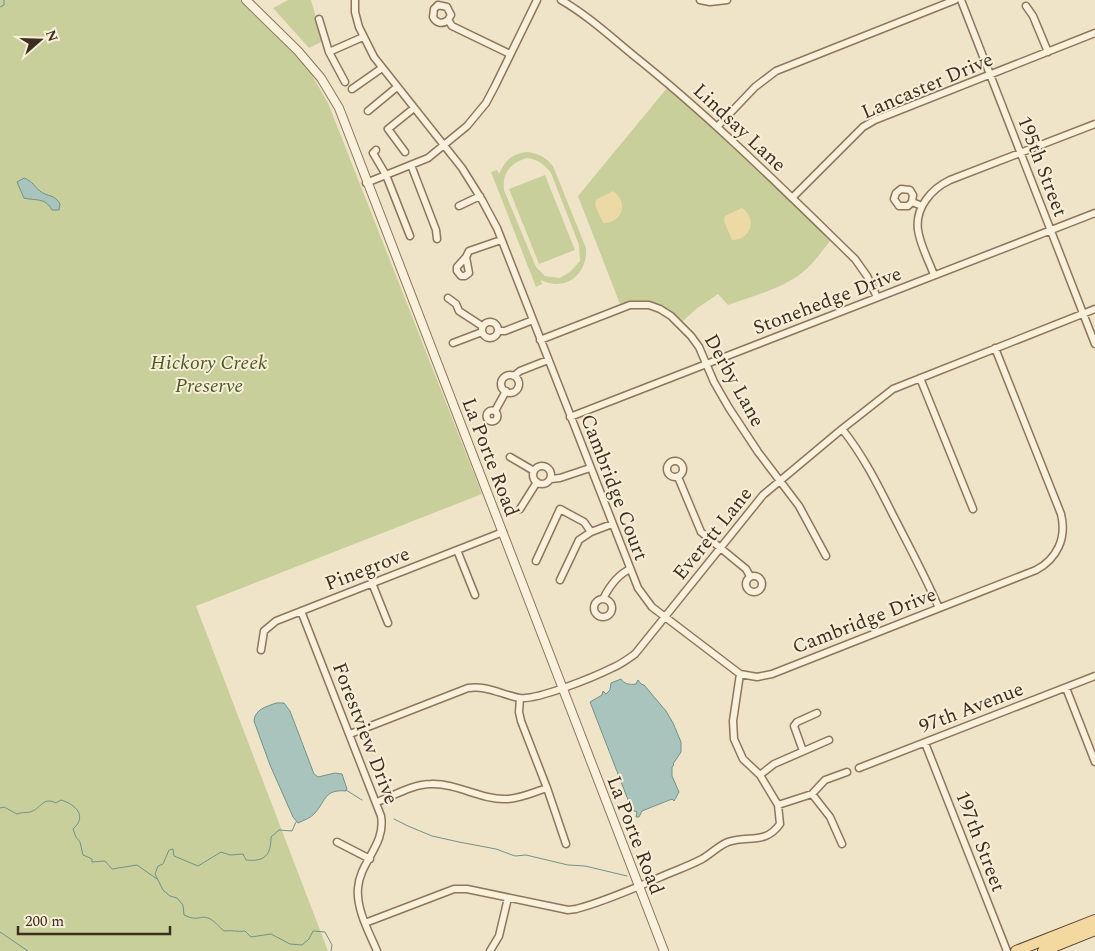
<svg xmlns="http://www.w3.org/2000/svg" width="1095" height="951" font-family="Spectral,serif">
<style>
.green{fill:#c9cf9b;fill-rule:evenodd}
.sand{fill:#ecd9a5}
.water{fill:#a9c4bc;stroke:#6f938a}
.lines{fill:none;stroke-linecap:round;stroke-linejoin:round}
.stream{stroke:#6f938a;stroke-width:1}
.minor-casing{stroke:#8d765c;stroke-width:9}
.tertiary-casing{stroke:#8d765c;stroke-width:10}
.primary-casing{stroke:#5b4430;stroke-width:12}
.minor{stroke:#faf1dc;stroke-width:6}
.tertiary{stroke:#faf1dc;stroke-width:8}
.primary{stroke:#f3d9a0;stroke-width:10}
.labels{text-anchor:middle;stroke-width:4;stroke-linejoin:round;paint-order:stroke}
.street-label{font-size:20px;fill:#3d2e20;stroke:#f7eed8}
.park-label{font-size:20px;font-style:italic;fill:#4d5a26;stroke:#f7eed8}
</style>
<rect width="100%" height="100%" fill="#f0e4c8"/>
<!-- green -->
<path class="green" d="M 0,0 L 242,0 L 309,70 L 328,103 L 482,494 L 196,606 L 328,951 L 0,951 Z
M 288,0 L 311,0 L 323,41 L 309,48 L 273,8 Z
M 667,88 L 669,89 L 698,113 L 831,240 C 822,251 814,263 803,272 C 782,289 752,296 728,305 L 718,294 L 696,309 L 683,321 C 663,303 647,297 620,304 L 578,196 Z
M 528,152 C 539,154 546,157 553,166 L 586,248 C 588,275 565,292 541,280 L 542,284 L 536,287 L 491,172 L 497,170 L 499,174 C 505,160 513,153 528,152 ZM 527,158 C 539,160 544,164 551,173 L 579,245 L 580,261 L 570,272 L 560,278 L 545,276 L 536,267 L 504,190 C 502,173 510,163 527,158 Z
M 545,175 L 575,250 L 539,264 L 509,189 Z"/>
<!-- sand -->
<path class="sand" d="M 613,191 C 629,202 623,223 603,223 L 595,205 L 596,200 Z
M 742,208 C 758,219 751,240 732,240 L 724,221 L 725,216 Z"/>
<!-- water -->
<path class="water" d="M 24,178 C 34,182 33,186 40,191 C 47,197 55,194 60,204 L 59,210 L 52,210 C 45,197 35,201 24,198 L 17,182 Z
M 621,679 C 624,684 630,685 636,684 L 638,680 L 641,684 L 644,685 L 666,711 L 673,723 L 681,742 L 681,752 L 673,764 L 674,765 L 672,767 L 672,776 L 679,792 L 674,801 L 672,799 L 642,811 L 639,817 L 636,817 L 637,812 L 632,810 L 590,702 L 602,695 L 603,691 L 606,694 L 610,690 L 611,683 Z
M 276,703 L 284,703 L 290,711 L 314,774 L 318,777 L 335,773 L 342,774 L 347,789 L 346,791 C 325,789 326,800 315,813 C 311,818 304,820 298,823 L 293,817 L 270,765 L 254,721 C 255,709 266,707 276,703 Z"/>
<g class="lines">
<!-- stream -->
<path class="stream" d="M 0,7 L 4,5 L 4,0
M 346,790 L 362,800
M 0,808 L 4,807 L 17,814 C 22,812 25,813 30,812 C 41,809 43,796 56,803 L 61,800 C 75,804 88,816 73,829 L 76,837 L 80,842 L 83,855 L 92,859 L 92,862 L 105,861 L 112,869 L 137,865 L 157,879
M 394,819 L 408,826 L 432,836 L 459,842 L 496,849 L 515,856 L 526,855 L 568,865 L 585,866 L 627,876
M 296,822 L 292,831 L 279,830 L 271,837 C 271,855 265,862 246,860 L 243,854 L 230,855 L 221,852 L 198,866 L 174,856 L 173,849 L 169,850 L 163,864 L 158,866 L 155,874 L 163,890 L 170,896 L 177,898 L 183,905 L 184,915 C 198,922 200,915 208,918 C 214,920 219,927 224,931 C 232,930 237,932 245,931 L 251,937 L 271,934 L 290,944 L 302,945 L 309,939 L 313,931 L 325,932 L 332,945 L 331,951
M 0,932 L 28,951"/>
<defs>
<path id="minor" d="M 355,0 L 355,12 L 359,27 L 374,57 L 462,168 L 482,200 L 497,228 L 638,588 L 652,607 L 740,674 L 757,677 L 772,674 L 1036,570 C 1057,559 1067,538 1061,514 L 995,348
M 561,0 C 587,15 610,36 633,55 C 712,118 783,189 855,259 L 867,276 L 877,297
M 700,0 L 710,2 L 727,0
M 961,0 L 1095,344
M 1026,6 L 1033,16 L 1048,52
M 319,19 L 329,52 L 363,37
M 448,20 L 451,15 L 447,7 L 438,5 L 434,9 L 433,17 C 436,23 442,25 448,20 L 452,26 L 510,54
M 329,52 L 345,82
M 352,89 L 382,68
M 368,111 L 397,87
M 717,127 L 755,87 L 776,71 L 955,0
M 376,150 L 373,153 L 386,175 L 410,236
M 405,152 L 388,129 L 414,108
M 411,165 L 436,230 L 437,239
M 366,183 L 428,158 L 467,126 L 486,103 L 495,86 L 537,0
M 792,198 L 863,127 L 875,120 L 1095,33
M 912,202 L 913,195 L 910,190 L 901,189 L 896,193 L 894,199 L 899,206 L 908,206 L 912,202 L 922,206
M 459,206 L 480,196
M 466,257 L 457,267 L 457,271 L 461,276 L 465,276 L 469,273 L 466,257 L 469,251 L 501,240
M 934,275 C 929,261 920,245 918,230 C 915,208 931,189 950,180 L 1095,124
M 448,298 L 456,304 L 459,311 L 482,326
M482 330a8 8 0 1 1 16 0a8 8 0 1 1-16 0Z
M 498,331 L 505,331 L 533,320
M 540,340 L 630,305 L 649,305 L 660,309 L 671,316 L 691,336 L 699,347 L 714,382 L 729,408 L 758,452 L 799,506 L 826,556
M 453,343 L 482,332
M501 384a9 9 0 1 1 18 0a9 9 0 1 1-18 0Z
M 514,376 L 520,371 L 548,360
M 920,378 L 973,509
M486.5 416a5.5 5.5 0 1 1 11 0a5.5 5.5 0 1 1-11 0Z
M 495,411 L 506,391
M 570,417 L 1095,213
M 842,429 C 863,455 878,485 893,515 C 909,546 925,576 939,608
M 510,457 L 534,471
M667 469a8 8 0 1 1 16 0a8 8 0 1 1-16 0Z
M533 475a9 9 0 1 1 18 0a9 9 0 1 1-18 0Z
M 678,477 L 701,532 L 746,569 L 750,576
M 551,479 L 560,478 L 590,468
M 520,509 L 537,482
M 457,550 L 475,595
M 536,561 L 560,509 L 584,522 L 591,532
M746 584a8 8 0 1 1 16 0a8 8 0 1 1-16 0Z
M 560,580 L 579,540 L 591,532 L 612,524
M 372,583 L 388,623
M 603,599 C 609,587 617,575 630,569
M594 608a9 9 0 1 1 18 0a9 9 0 1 1-18 0Z
M 301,611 L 381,816 C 386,845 360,861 358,888 C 356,909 369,932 377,951
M 261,650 L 264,631 L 276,621 L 503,532
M 1066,688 L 1095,762
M 520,698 L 519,712 L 521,721 L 547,788 L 566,844
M 350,734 L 468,688 C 487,685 502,695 520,698 C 538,700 594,677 612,668 C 620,665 628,659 635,654 L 763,495 L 842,429 L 893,389 L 1095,309
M 925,743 L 1007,951
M 803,751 L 794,726 L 797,722 L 817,713
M 859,768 L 1095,676
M 760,775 L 774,764 L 829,740
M 812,794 L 825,780 L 847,772
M 377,802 C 393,796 413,784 431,784 C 457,783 481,800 506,799 C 520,799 534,792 547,788
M 778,805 L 812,794 L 830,817 L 842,844
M 337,842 L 370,859
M 365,923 L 454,889 L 467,889 L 568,910 L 576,909 C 603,902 630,890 656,879 C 671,872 687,867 702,859 C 711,854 718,846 728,842 C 749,835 765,845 780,824 L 778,805 L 760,775 L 743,759 L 734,739 L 733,721 L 740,674
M 490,951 L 499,936 L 508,898"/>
<path id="tertiary" d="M 246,0 L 298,51 L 321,78 L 339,108 L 664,951"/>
<path id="primary" d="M 1016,951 L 1095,920
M 1043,951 L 1095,930"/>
</defs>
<!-- minor casing -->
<use href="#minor" class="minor-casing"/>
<!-- tertiary casing -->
<use href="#tertiary" class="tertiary-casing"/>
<!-- primary casing -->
<use href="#primary" class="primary-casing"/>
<!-- minor -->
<use href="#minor" class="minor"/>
<!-- tertiary -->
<use href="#tertiary" class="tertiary"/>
<!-- primary -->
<use href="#primary" class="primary"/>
</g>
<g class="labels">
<!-- street labels -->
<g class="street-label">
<text transform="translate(927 85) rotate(-23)" y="7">Lancaster Drive</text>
<text transform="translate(740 127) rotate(43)" y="7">Lindsay Lane</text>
<text transform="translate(1043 166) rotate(69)" y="7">195th Street</text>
<text transform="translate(827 300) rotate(-21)" y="7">Stonehedge Drive</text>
<text transform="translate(735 380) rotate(61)" y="7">Derby Lane</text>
<text transform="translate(491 457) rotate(69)" y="7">La Porte Road</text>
<text transform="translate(615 487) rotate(69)" y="7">Cambridge Court</text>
<text transform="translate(712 533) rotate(-51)" y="7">Everett Lane</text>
<text transform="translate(367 568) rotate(-21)" y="7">Pinegrove</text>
<text transform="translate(864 620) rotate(-21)" y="7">Cambridge Drive</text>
<text transform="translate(971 707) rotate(-21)" y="7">97th Avenue</text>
<text transform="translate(366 733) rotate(69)" y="7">Forestview Drive</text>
<text transform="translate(636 835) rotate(69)" y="7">La Porte Road</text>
<text transform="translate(981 841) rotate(69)" y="7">197th Street</text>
</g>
<!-- park labels -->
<g class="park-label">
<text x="209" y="369">Hickory Creek<tspan x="209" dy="23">Preserve</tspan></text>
</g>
</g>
<!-- north arrow -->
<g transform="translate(40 40) rotate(70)" stroke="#f7eed8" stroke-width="4" paint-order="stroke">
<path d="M0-4L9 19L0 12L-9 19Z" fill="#3d2e20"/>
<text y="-8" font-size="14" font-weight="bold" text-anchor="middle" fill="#3d2e20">N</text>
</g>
<!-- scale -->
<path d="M18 926v8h152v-8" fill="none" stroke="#3d2e20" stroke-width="2.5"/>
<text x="25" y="926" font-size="15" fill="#3d2e20" stroke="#f7eed8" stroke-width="4" paint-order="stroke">200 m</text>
</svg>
